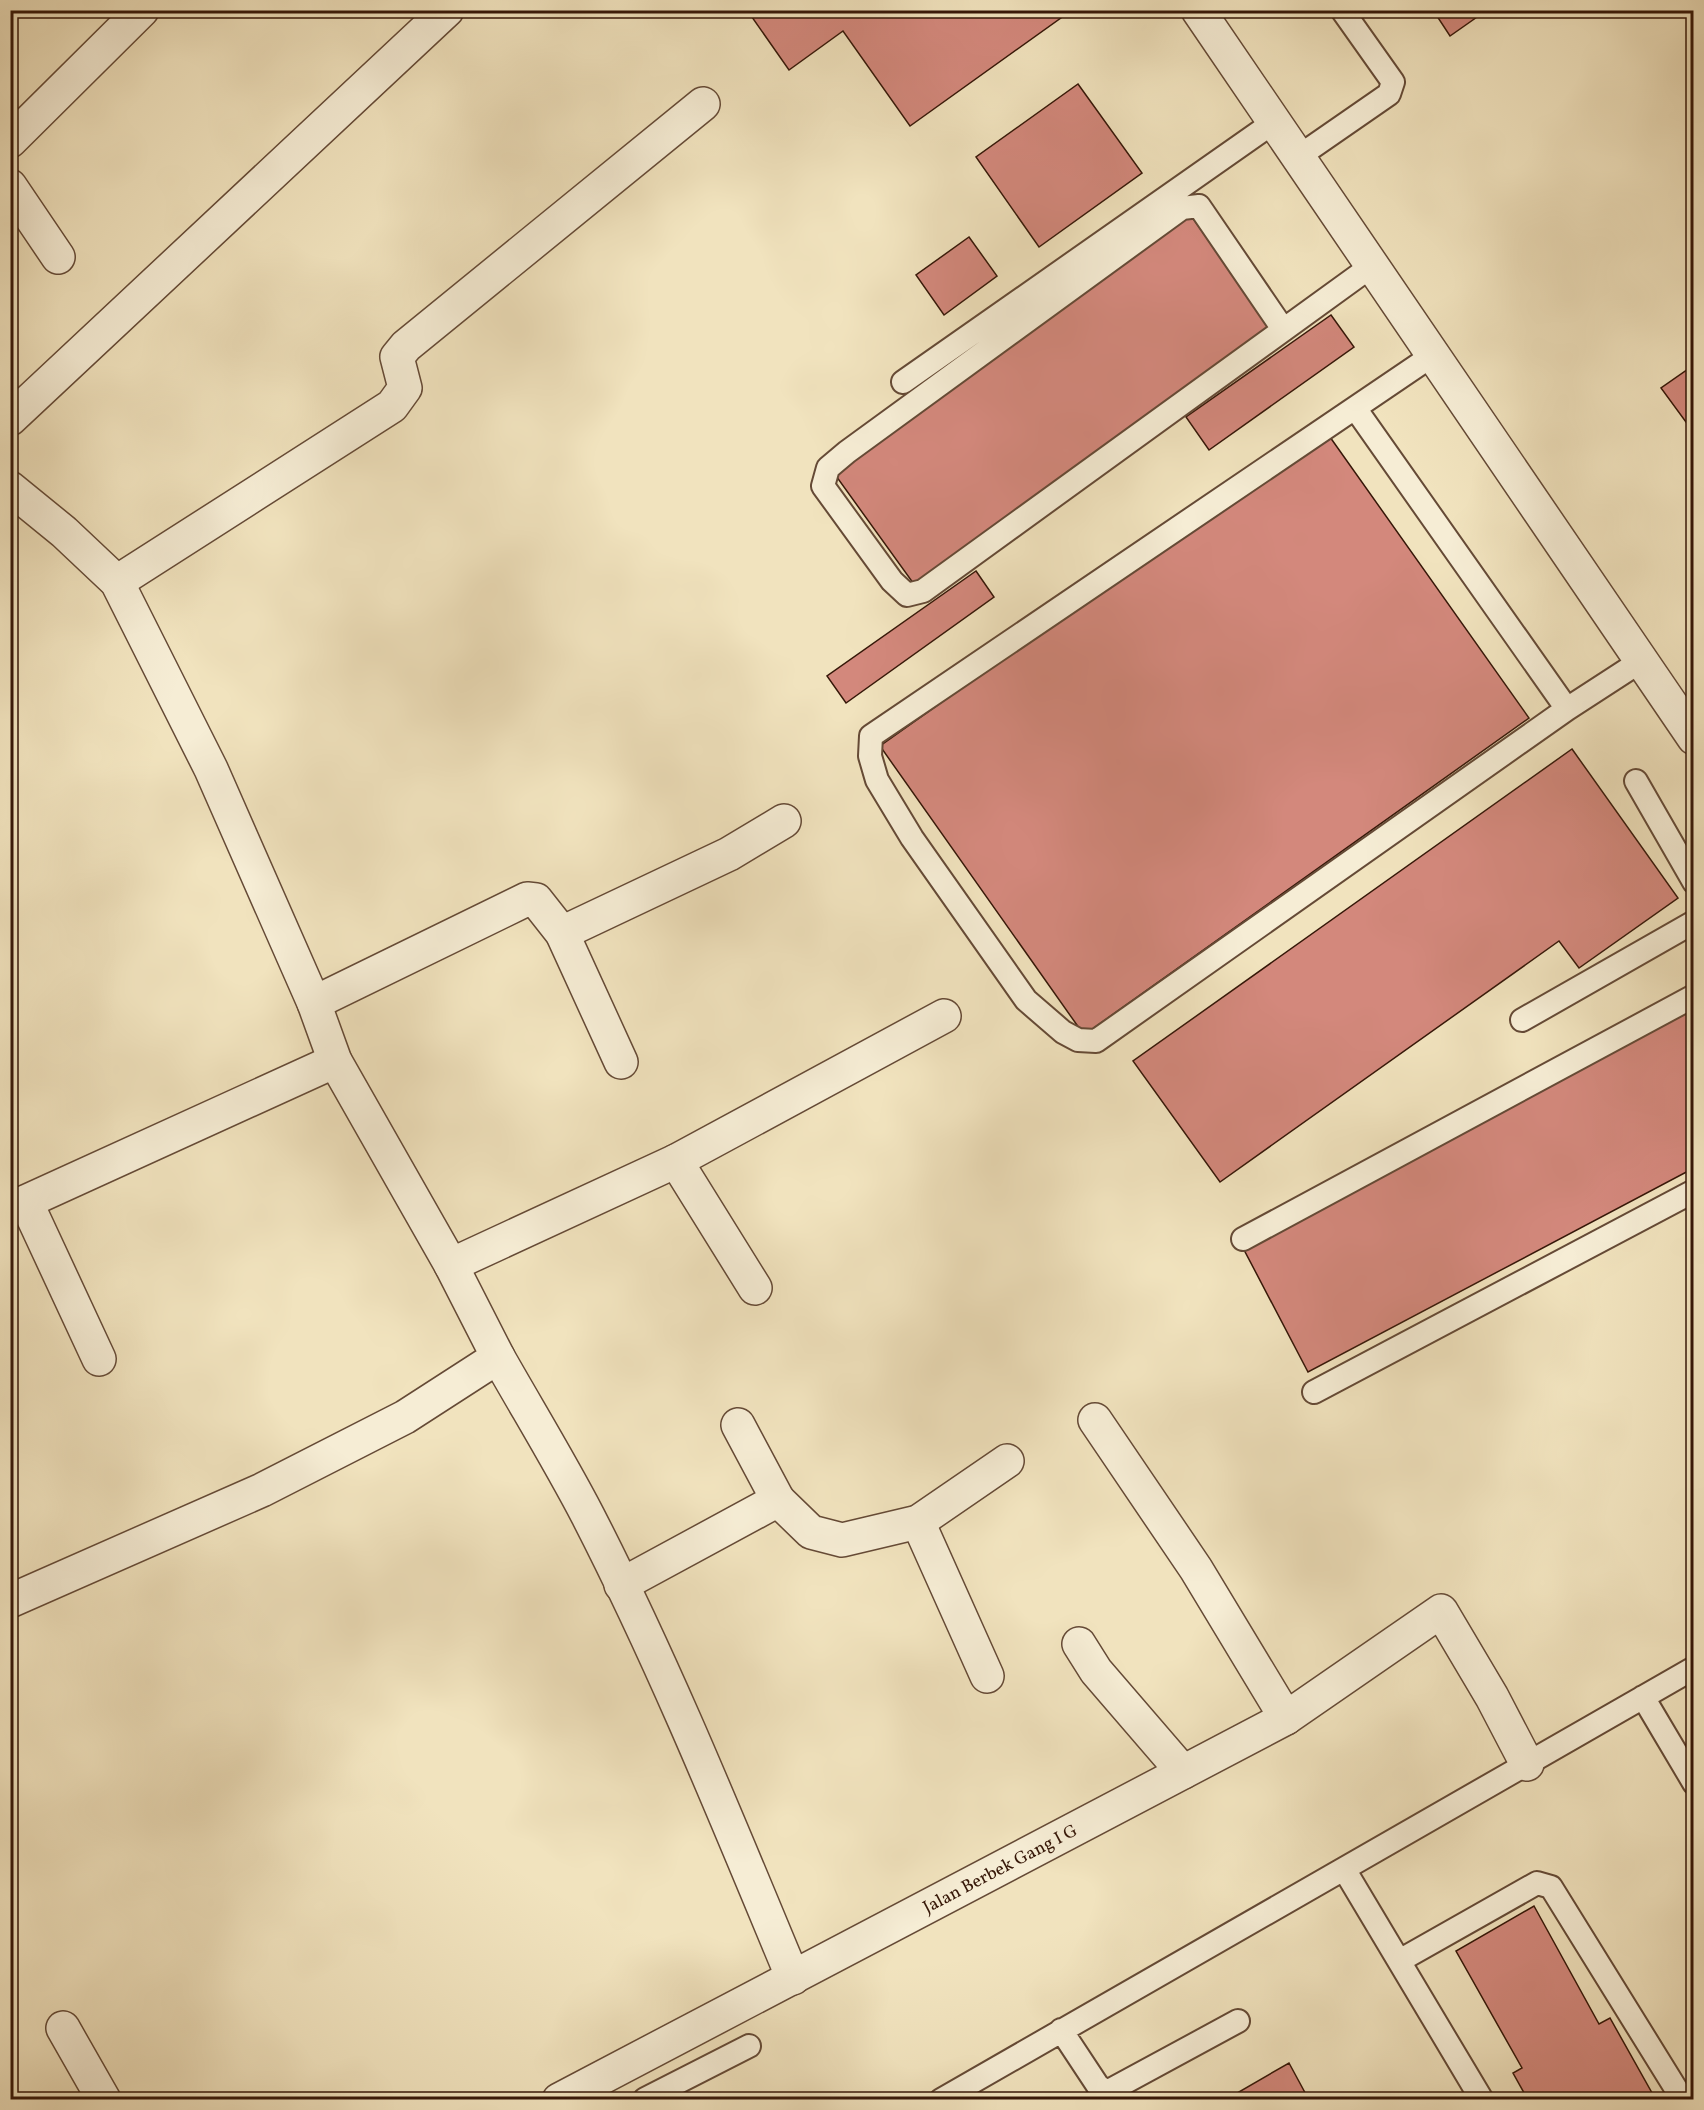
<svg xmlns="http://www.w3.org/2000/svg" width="1704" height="2110" font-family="Vollkorn,serif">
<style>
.building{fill:#d3887c;stroke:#361708;stroke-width:1.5}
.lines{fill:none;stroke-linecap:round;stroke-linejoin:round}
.service-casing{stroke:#654a36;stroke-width:26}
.minor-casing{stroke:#654a36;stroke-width:36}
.tertiary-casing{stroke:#654a36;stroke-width:36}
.service{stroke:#f6edd5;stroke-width:22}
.minor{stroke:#f6edd5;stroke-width:33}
.tertiary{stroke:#f6edd5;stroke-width:33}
.labels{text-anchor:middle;stroke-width:4.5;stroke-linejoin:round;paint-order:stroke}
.street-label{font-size:18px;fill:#361708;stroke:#f6edd5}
</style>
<rect width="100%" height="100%" fill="#f1e3be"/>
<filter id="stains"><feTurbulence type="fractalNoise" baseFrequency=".00333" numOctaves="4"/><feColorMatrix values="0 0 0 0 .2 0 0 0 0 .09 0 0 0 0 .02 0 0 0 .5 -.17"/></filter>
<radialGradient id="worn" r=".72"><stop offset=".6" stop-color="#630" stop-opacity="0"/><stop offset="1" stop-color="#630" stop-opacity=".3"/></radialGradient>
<!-- building -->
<path class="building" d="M 747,10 L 1062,10 L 1065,15 L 910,126 L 843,31 L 789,70 Z
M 1433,10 L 1487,10 L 1450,36 Z
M 1078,84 L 1142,173 L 1039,247 L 976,157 Z
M 1190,214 L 1274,333 L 916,587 L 831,469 Z
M 969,237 L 997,276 L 944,315 L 916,275 Z
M 1331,315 L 1354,347 L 1209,450 L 1186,417 Z
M 1694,365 L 1694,433 L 1661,388 Z
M 1325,430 L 1529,718 L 1084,1035 L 880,746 Z
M 976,571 L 994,597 L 846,703 L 827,676 Z
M 1572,749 L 1678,898 L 1579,968 L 1559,941 L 1220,1182 L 1133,1061 Z
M 1694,1008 L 1694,1168 L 1308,1372 L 1242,1246 Z
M 1534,1906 L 1599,2024 L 1610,2018 L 1656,2100 L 1528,2100 L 1513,2073 L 1522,2068 L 1456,1951 Z
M 1289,2063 L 1309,2100 L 1225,2100 Z"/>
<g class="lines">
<defs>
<path id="service" d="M 1298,157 L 1389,94 L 1393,82 L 1342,10
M 1283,329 L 1199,206 L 1182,208 L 847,452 L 828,468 L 823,486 L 892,581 L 907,595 L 923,591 L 1373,265
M 1433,355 L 871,736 L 870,756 L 877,780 L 912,838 L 1026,1000 L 1063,1032 L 1078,1040 L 1096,1041 L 1567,709 L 1641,661
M 903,382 L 1274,122
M 1355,408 L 1567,709
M 1636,781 L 1694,882
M 1522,1020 L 1694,922
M 1243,1239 L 1694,996
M 1314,1392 L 1694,1191
M 1643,1697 L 1694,1783
M 1344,1869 L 1482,2100
M 1399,1961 L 1537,1883 L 1551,1887 L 1683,2100
M 1061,2030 L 1098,2086 L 1107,2092 L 1238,2021
M 645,2099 L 749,2046
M 941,2100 L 1694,1668"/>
<g id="minor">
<path d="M 10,141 L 142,10"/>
<path d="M 10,186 L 58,257"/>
<path d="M 10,419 L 447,10"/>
<path d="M 10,488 L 64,532 L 117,582 L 211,769 L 314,1003 L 335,1061 L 451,1265 L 498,1357 L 405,1417 L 262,1490 L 10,1601"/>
<path d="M 117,582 L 392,406 L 405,388 L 397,357 L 406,346 L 703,104"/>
<path d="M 562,933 L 729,854 L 784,821"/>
<path d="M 314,1003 L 527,899 L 536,900 L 562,933 L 621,1062"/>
<path d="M 676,1161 L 755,1288"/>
<path d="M 26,1202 L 99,1359"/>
<path d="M 10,1209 L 335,1061"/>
<path d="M 451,1265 L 676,1161 L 944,1016"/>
<path d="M 498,1357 C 528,1410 560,1462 588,1516 C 665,1666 728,1822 793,1978"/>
<path d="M 738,1425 L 778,1500"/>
<path d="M 918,1522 L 987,1676"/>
<path d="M 621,1585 L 778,1500 L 811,1532 L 842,1540 L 918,1522 L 1007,1461"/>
<path d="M 1079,1644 L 1096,1671 L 1183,1772"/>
<path d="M 1286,1718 L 1441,1611 L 1492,1697 L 1527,1764"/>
<path d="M 63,2028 L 104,2100"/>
<path id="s1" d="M 559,2100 L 1286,1718 L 1196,1569 L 1095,1420"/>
</g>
<path id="tertiary" d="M 1198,10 L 1694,738"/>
</defs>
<!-- service casing -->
<use href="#service" class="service-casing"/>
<!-- minor casing -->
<use href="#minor" class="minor-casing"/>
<!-- tertiary casing -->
<use href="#tertiary" class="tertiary-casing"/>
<!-- service -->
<use href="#service" class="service"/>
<!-- minor -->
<use href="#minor" class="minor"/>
<!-- tertiary -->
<use href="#tertiary" class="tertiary"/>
</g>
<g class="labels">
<!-- street labels -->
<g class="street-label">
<text dy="6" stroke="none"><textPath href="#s1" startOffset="498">Jalan Berbek Gang I G</textPath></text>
</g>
</g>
<!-- margin -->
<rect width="1704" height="2110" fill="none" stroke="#f1e3be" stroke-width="36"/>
<rect x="12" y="12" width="1680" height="2086" fill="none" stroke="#361708" stroke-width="3"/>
<rect x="18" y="18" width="1668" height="2074" fill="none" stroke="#361708" stroke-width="1.5"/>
<rect width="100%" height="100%" filter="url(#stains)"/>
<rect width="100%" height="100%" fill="url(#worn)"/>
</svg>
